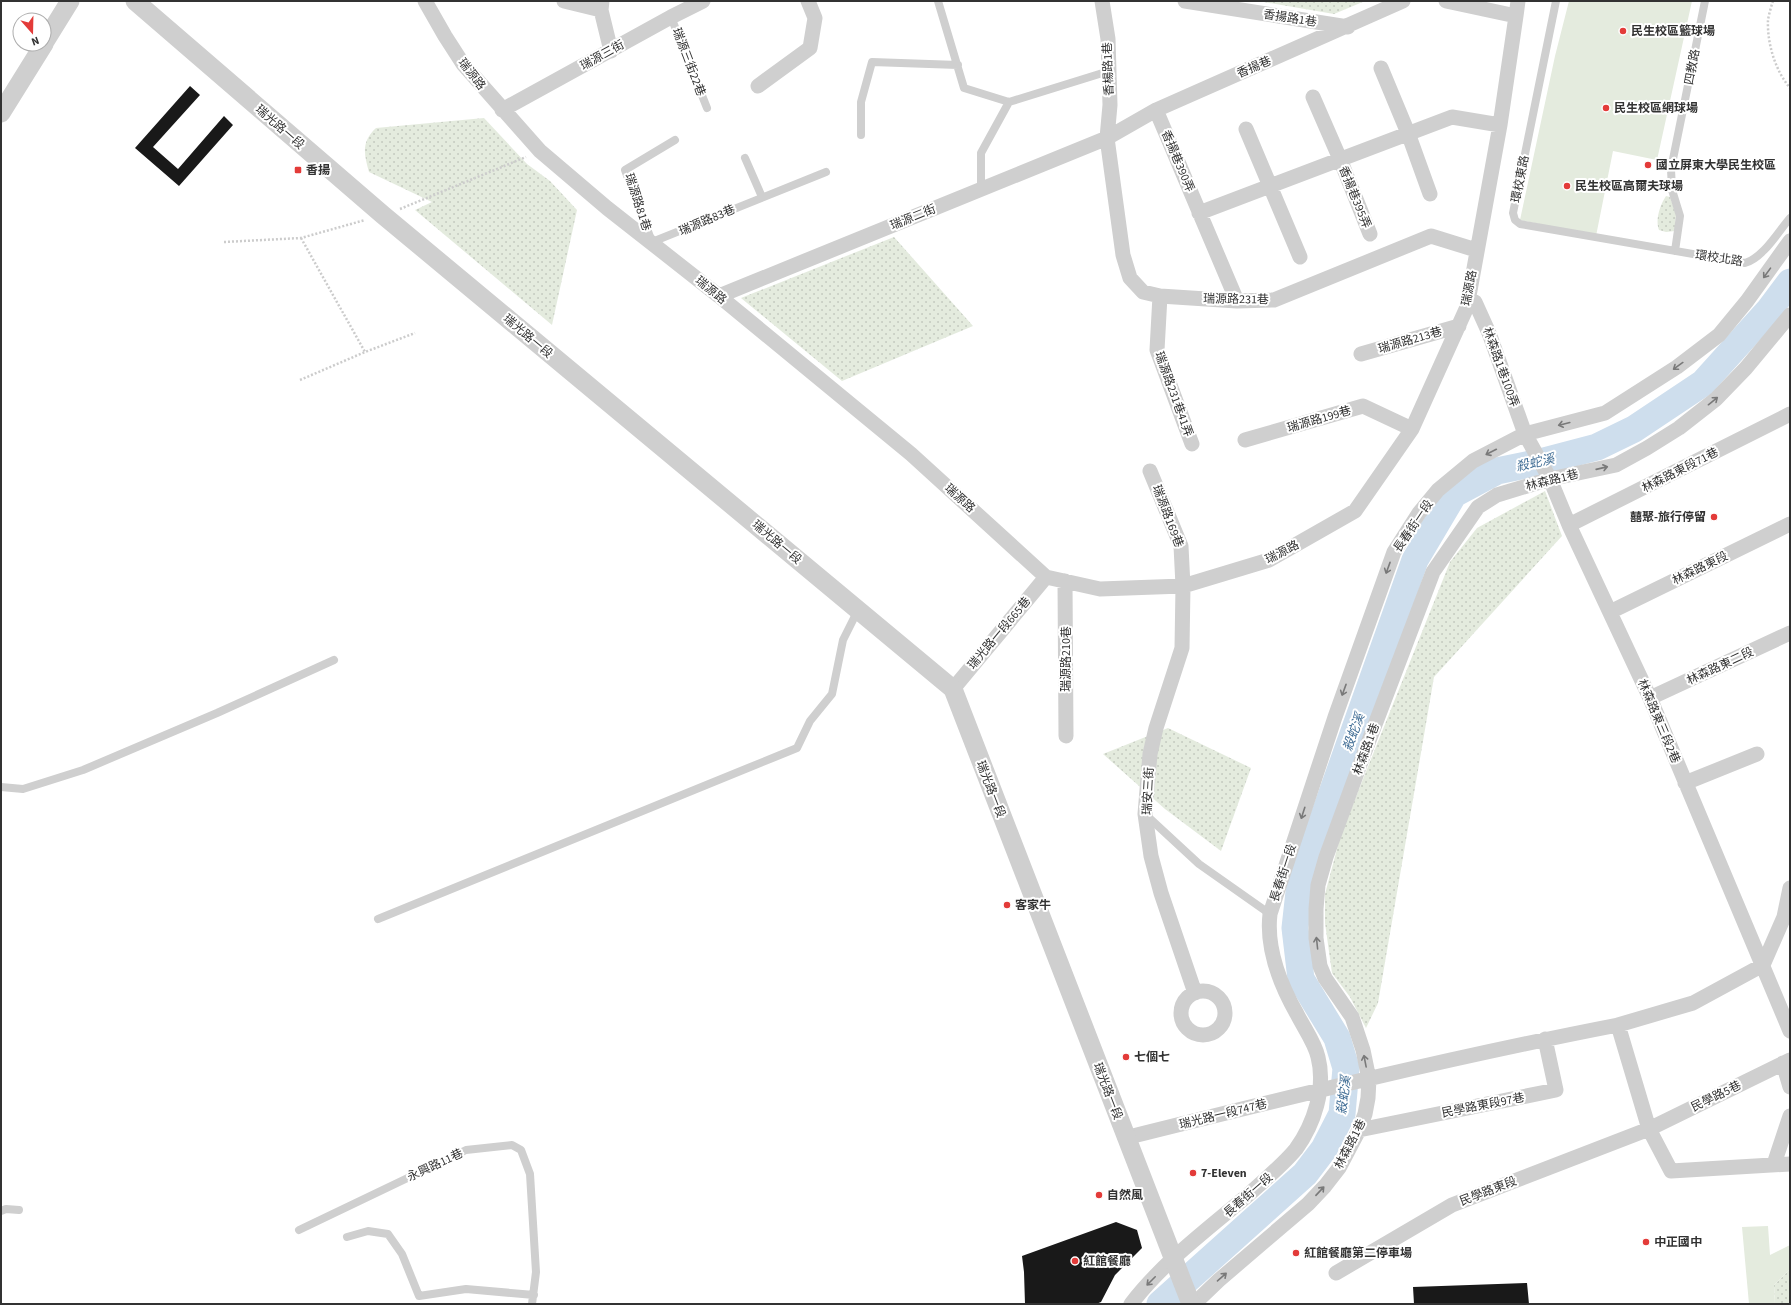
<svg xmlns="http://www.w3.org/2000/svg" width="1791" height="1305" font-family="'Source Sans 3','Noto Sans TC',sans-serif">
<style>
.grass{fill:url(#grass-dots)}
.park{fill:#e4ebde}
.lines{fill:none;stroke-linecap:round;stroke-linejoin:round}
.river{stroke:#cedeed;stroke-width:27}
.building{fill:#191919}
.path{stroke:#ccc;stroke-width:2.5;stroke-dasharray:2 2;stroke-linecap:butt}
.service{stroke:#cfcfcf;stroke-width:8}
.minor{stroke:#cfcfcf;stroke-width:15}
.tertiary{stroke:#cfcfcf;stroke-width:19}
.oneway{stroke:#797979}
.poi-dot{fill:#e33b39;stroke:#fff;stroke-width:1.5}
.labels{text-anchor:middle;stroke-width:4;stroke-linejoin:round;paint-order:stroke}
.street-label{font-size:12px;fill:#323232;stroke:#fff}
.poi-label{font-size:12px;font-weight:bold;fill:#323232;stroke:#fff;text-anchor:start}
.water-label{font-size:13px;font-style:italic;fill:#3f6c94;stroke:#fff}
</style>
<defs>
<pattern id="grass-dots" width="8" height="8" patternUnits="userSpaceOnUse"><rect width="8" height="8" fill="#e4ebde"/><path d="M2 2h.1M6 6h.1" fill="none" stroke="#c4cabf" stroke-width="1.8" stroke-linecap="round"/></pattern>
</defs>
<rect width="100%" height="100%" fill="#fff"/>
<!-- grass -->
<path class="grass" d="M 1258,1 L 1365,1 L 1334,14 Z
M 484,118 L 527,164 L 550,181 L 577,210 L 552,325 L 415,210 L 432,202 L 369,172 C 364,154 361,142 376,128 Z
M 1666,196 L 1670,197 L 1676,214 L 1675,231 L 1666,232 L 1659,230 C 1655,220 1660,205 1666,196 Z
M 894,237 L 973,326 L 842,381 L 741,298 Z
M 1545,491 L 1562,536 L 1434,677 L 1378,1003 L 1366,1028 L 1350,997 L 1332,973 L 1325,923 L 1325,894 L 1341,834 L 1450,562 L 1477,528 Z
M 1168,728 L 1251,768 L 1221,851 L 1165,809 L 1103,754 Z
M 1790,1269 L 1790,1304 L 1775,1304 L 1774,1285 Z"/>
<!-- park -->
<path class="park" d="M 1569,1 L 1692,1 L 1657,160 L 1613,151 L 1596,236 L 1520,220 L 1555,56 Z
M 1768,1226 L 1770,1255 L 1790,1245 L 1790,1269 L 1774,1285 L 1775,1304 L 1749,1304 L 1742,1227 Z"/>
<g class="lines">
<!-- river -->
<path class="river" d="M 1160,1304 L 1305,1174 L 1324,1149 L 1342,1114 L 1346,1068 L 1337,1038 L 1301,979 L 1295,928 L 1300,883 L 1415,560 L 1454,494 L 1497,471 L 1540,462 L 1597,447 L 1634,429 L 1703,383 L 1769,310 L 1790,282"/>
</g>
<!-- building -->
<path class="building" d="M 190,86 L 200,95 L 153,147 L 178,169 L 224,116 L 233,125 L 179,186 L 135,148 Z
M 1116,1222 L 1137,1230 L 1142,1248 L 1115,1275 L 1101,1302 L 1096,1304 L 1025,1304 L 1024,1272 L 1022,1256 Z
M 1527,1283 L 1529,1304 L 1414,1304 L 1413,1287 Z"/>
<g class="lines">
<!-- path -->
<path class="path" d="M 1773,1 C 1771,7 1769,14 1768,20 C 1767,43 1775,70 1790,88
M 400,209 L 526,157
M 301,238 L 365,352
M 224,242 L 301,238 L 365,220
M 300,380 L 365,352 L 415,333"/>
<!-- service -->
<path class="service" d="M 938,1 L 964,88 L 1009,102 L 1109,71
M 1556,1 L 1513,213 L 1515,220 L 1520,224 L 1745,263 C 1763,258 1778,232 1790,218
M 671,17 L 707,108
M 861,135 L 861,102 L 872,62 L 958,65
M 675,140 L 625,170 L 652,242 L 826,172
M 745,158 L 762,197
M 981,189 L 981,153 L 1009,102
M 1675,251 L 1680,216 L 1672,190 L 1671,169 L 1705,1
M 1,787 L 23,789 L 83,770 L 217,713 L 334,660
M 1146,815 L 1199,864 L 1270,914
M 378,919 L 797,748 L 810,721 L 832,694 L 843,640 L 858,610
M 1,1211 L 6,1209 L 19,1210
M 299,1230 L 466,1150 L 512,1145 L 521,1150 L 530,1174 L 536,1272 L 532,1304
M 347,1237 L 368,1231 L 388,1234 L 402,1254 L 419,1296 L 466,1289 L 534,1295"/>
<!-- minor -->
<path class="minor" d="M 425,1 L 445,36 L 463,64 L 540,151 L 607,208 L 719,296 L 911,454 L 1046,577 L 1100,589 L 1183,586 L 1269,560 L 1355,511 L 1412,429 L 1467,307 L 1500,125 L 1516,16 L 1446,1
M 564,1 L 601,10
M 602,1 L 601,10 L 611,51
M 1102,1 L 1108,39 L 1110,105 L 1107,138 L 1123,255 L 1130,278 L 1143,292 L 1160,296 L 1237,301 L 1274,300 L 1431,236 L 1476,250
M 1185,1 L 1348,27
M 1516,16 L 1518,1
M 1381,68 L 1408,133 L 1430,194
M 758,86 L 810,48 L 815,18 L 808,1
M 1313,97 L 1340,159 L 1370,234
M 502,110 L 671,17 L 703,1
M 1156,110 L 1237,301
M 1246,129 L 1300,257
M 1199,213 L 1452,117 L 1500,125
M 719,296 L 1107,138 L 1156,110 L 1403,1
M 1160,296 L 1157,350 L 1192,444
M 1475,302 L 1489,333 L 1525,434 L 1550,479 L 1569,525 L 1650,698 L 1790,1031
M 1361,354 L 1459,326
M 1245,440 L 1363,406 L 1412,429
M 1150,471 L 1181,546 L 1183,586 L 1182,648 L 1156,728 L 1150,754 L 1145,814 L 1151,856 L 1161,893 L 1195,993
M 1569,525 L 1790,414
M 1065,581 L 1066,736
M 1610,612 L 1790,524
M 953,689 L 1046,577
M 1650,698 L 1790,633
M 1685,783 L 1757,754
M 1790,888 L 1784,917 L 1763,965 L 1693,1003 L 1618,1025 L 1649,1129 L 1671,1171 L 1790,1164
M1181 1013a22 22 0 1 1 44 0a22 22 0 1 1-44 0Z
M 1783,1063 L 1790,1087
M 1359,1130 L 1556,1090 L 1545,1039
M 1125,1138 C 1289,1097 1453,1057 1618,1025
M 1774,1164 L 1790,1116
M 1336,1273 L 1452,1205 L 1649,1129 L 1790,1060
M 1131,1304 C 1163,1262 1208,1229 1248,1195 C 1264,1180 1282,1166 1296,1149 C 1314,1124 1326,1088 1318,1057 C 1315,1043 1304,1028 1297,1014 C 1280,984 1266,948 1270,914 L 1335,717 L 1394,552 L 1419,513 L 1438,490 L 1473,461 L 1525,434 L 1605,413 L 1677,367 L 1719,335 L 1747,301 L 1790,241
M 1194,1304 L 1219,1280 L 1308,1204 L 1325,1186 L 1339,1168 L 1359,1130 L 1365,1114 L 1368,1098 L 1369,1079 L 1363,1050 L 1352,1017 L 1325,978 L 1320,966 L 1316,938 L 1316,909 L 1318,885 L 1326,857 L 1365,751 L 1433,572 L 1478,507 L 1497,495 L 1550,479 L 1616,465 L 1647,448 L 1679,428 L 1716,399 L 1746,368 L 1790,315"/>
<!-- tertiary -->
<path class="tertiary" d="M 135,1 L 383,215 L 953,689 L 1191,1304
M 44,43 L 70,1
M 1,113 L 44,44"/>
</g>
<!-- one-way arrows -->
<defs><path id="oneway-shaft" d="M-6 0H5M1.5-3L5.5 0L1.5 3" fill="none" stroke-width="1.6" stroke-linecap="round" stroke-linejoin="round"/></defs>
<g class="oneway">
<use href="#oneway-shaft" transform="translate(1767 273) rotate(126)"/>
<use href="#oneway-shaft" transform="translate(1678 366) rotate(144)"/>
<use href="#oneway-shaft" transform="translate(1713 401) rotate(-39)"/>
<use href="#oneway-shaft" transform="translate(1564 424) rotate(166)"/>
<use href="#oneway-shaft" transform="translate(1491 452) rotate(153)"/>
<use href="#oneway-shaft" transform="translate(1602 468) rotate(-13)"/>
<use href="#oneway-shaft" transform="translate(1388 568) rotate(110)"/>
<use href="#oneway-shaft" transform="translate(1344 690) rotate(110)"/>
<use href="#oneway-shaft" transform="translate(1303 813) rotate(108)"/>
<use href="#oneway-shaft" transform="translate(1317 943) rotate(-96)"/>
<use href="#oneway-shaft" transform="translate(1365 1061) rotate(-101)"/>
<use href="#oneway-shaft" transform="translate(1320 1191) rotate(-47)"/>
<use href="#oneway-shaft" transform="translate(1222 1277) rotate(-41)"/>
<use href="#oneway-shaft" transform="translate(1151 1281) rotate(135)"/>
</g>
<!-- markers -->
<g class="poi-dot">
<circle cx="1623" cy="31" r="4"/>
<circle cx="1606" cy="108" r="4"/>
<circle cx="1648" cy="165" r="4"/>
<rect x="294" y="166" width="8" height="8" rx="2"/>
<circle cx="1567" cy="186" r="4"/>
<circle cx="1714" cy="517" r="4"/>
<circle cx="1007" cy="905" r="4"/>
<circle cx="1126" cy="1057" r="4"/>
<circle cx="1193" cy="1173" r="4"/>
<circle cx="1099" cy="1195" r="4"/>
<circle cx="1646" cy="1242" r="4"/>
<circle cx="1296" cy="1253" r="4"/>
<circle cx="1075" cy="1261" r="4"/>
</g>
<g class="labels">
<!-- street labels -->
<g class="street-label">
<text transform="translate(1290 18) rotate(9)" y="4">香揚路1巷</text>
<text transform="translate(602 55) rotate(-29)" y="4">瑞源三街</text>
<text transform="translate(689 62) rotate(69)" y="4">瑞源三街22巷</text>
<text transform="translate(1254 67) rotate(-23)" y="4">香揚巷</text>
<text transform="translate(1692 67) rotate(-79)" y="4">四教路</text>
<text transform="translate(1108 69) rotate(-92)" y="4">香楊路1巷</text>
<text transform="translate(472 74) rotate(52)" y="4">瑞源路</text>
<text transform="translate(280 127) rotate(41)" y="4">瑞光路一段</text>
<text transform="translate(1178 161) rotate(67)" y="4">香揚巷390弄</text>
<text transform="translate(1520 179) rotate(-79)" y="4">環校東路</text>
<text transform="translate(1355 197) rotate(68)" y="4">香揚巷395弄</text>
<text transform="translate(638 202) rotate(72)" y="4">瑞源路81巷</text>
<text transform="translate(913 217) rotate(-22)" y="4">瑞源二街</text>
<text transform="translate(707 220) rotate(-23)" y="4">瑞源路83巷</text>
<text transform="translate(1719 258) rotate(8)" y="4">環校北路</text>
<text transform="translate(1469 288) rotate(-79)" y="4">瑞源路</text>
<text transform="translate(711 290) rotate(39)" y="4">瑞源路</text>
<text transform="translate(1236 299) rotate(1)" y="4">瑞源路231巷</text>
<text transform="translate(528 336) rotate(40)" y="4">瑞光路一段</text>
<text transform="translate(1410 340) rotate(-16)" y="4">瑞源路213巷</text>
<text transform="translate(1501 367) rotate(70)" y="4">林森路1巷100弄</text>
<text transform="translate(1174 394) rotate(70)" y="4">瑞源路231巷41弄</text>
<text transform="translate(1319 419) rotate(-16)" y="4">瑞源路199巷</text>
<text transform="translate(1680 470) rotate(-27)" y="4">林森路東段71巷</text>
<text transform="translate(1552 480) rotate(-14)" y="4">林森路1巷</text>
<text transform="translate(960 498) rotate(42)" y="4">瑞源路</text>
<text transform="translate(1168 516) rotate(69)" y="4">瑞源路169巷</text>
<text transform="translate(1413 526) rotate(-56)" y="4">長春街一段</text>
<text transform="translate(777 542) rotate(40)" y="4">瑞光路一段</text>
<text transform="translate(1282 552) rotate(-27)" y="4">瑞源路</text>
<text transform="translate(1700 568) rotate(-26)" y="4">林森路東段</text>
<text transform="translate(999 633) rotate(-50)" y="4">瑞光路一段665巷</text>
<text transform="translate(1066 659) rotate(-90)" y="4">瑞源路210巷</text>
<text transform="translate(1720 666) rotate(-25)" y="4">林森路東二段</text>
<text transform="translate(1659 721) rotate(67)" y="4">林森路東三段2巷</text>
<text transform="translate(1366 749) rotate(-70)" y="4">林森路1巷</text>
<text transform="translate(991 789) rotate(69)" y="4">瑞光路一段</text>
<text transform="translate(1148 791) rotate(-87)" y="4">瑞安三街</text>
<text transform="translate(1283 873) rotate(-72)" y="4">長春街一段</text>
<text transform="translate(1108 1091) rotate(69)" y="4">瑞光路一段</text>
<text transform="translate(1716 1096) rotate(-26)" y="4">民學路5巷</text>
<text transform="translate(1483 1105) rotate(-11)" y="4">民學路東段97巷</text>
<text transform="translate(1223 1114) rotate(-14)" y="4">瑞光路一段747巷</text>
<text transform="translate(1350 1144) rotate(-63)" y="4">林森路1巷</text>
<text transform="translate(435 1165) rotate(-25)" y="4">永興路11巷</text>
<text transform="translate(1488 1191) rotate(-21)" y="4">民學路東段</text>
<text transform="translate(1248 1195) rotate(-41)" y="4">長春街一段</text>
</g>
<!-- poi labels -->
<g class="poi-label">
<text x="1631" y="35">民生校區籃球場</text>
<text x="1614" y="112">民生校區網球場</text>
<text x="1656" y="169">國立屏東大學民生校區</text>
<text x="306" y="174">香揚</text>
<text x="1575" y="190">民生校區高爾夫球場</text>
<text x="1706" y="521" text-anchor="end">囍聚-旅行停留</text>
<text x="1015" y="909">客家牛</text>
<text x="1134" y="1061">七個七</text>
<text x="1201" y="1177">7-Eleven</text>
<text x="1107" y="1199">自然風</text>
<text x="1654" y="1246">中正國中</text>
<text x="1304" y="1257">紅館餐廳第二停車場</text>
<text x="1083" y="1265">紅館餐廳</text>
</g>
<!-- water labels -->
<g class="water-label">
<text transform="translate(1535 462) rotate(-13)" y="5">殺蛇溪</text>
<text transform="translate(1353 732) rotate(-70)" y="5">殺蛇溪</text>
<text transform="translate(1343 1095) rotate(-83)" y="5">殺蛇溪</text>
</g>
</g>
<!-- border -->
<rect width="1791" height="1305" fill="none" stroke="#323232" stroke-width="4"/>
<!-- north arrow -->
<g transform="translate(32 32) rotate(160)"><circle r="19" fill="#ffffff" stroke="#adadad"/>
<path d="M0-3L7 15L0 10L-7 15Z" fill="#e33b39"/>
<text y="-6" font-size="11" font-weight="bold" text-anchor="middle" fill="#323232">N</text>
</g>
</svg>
